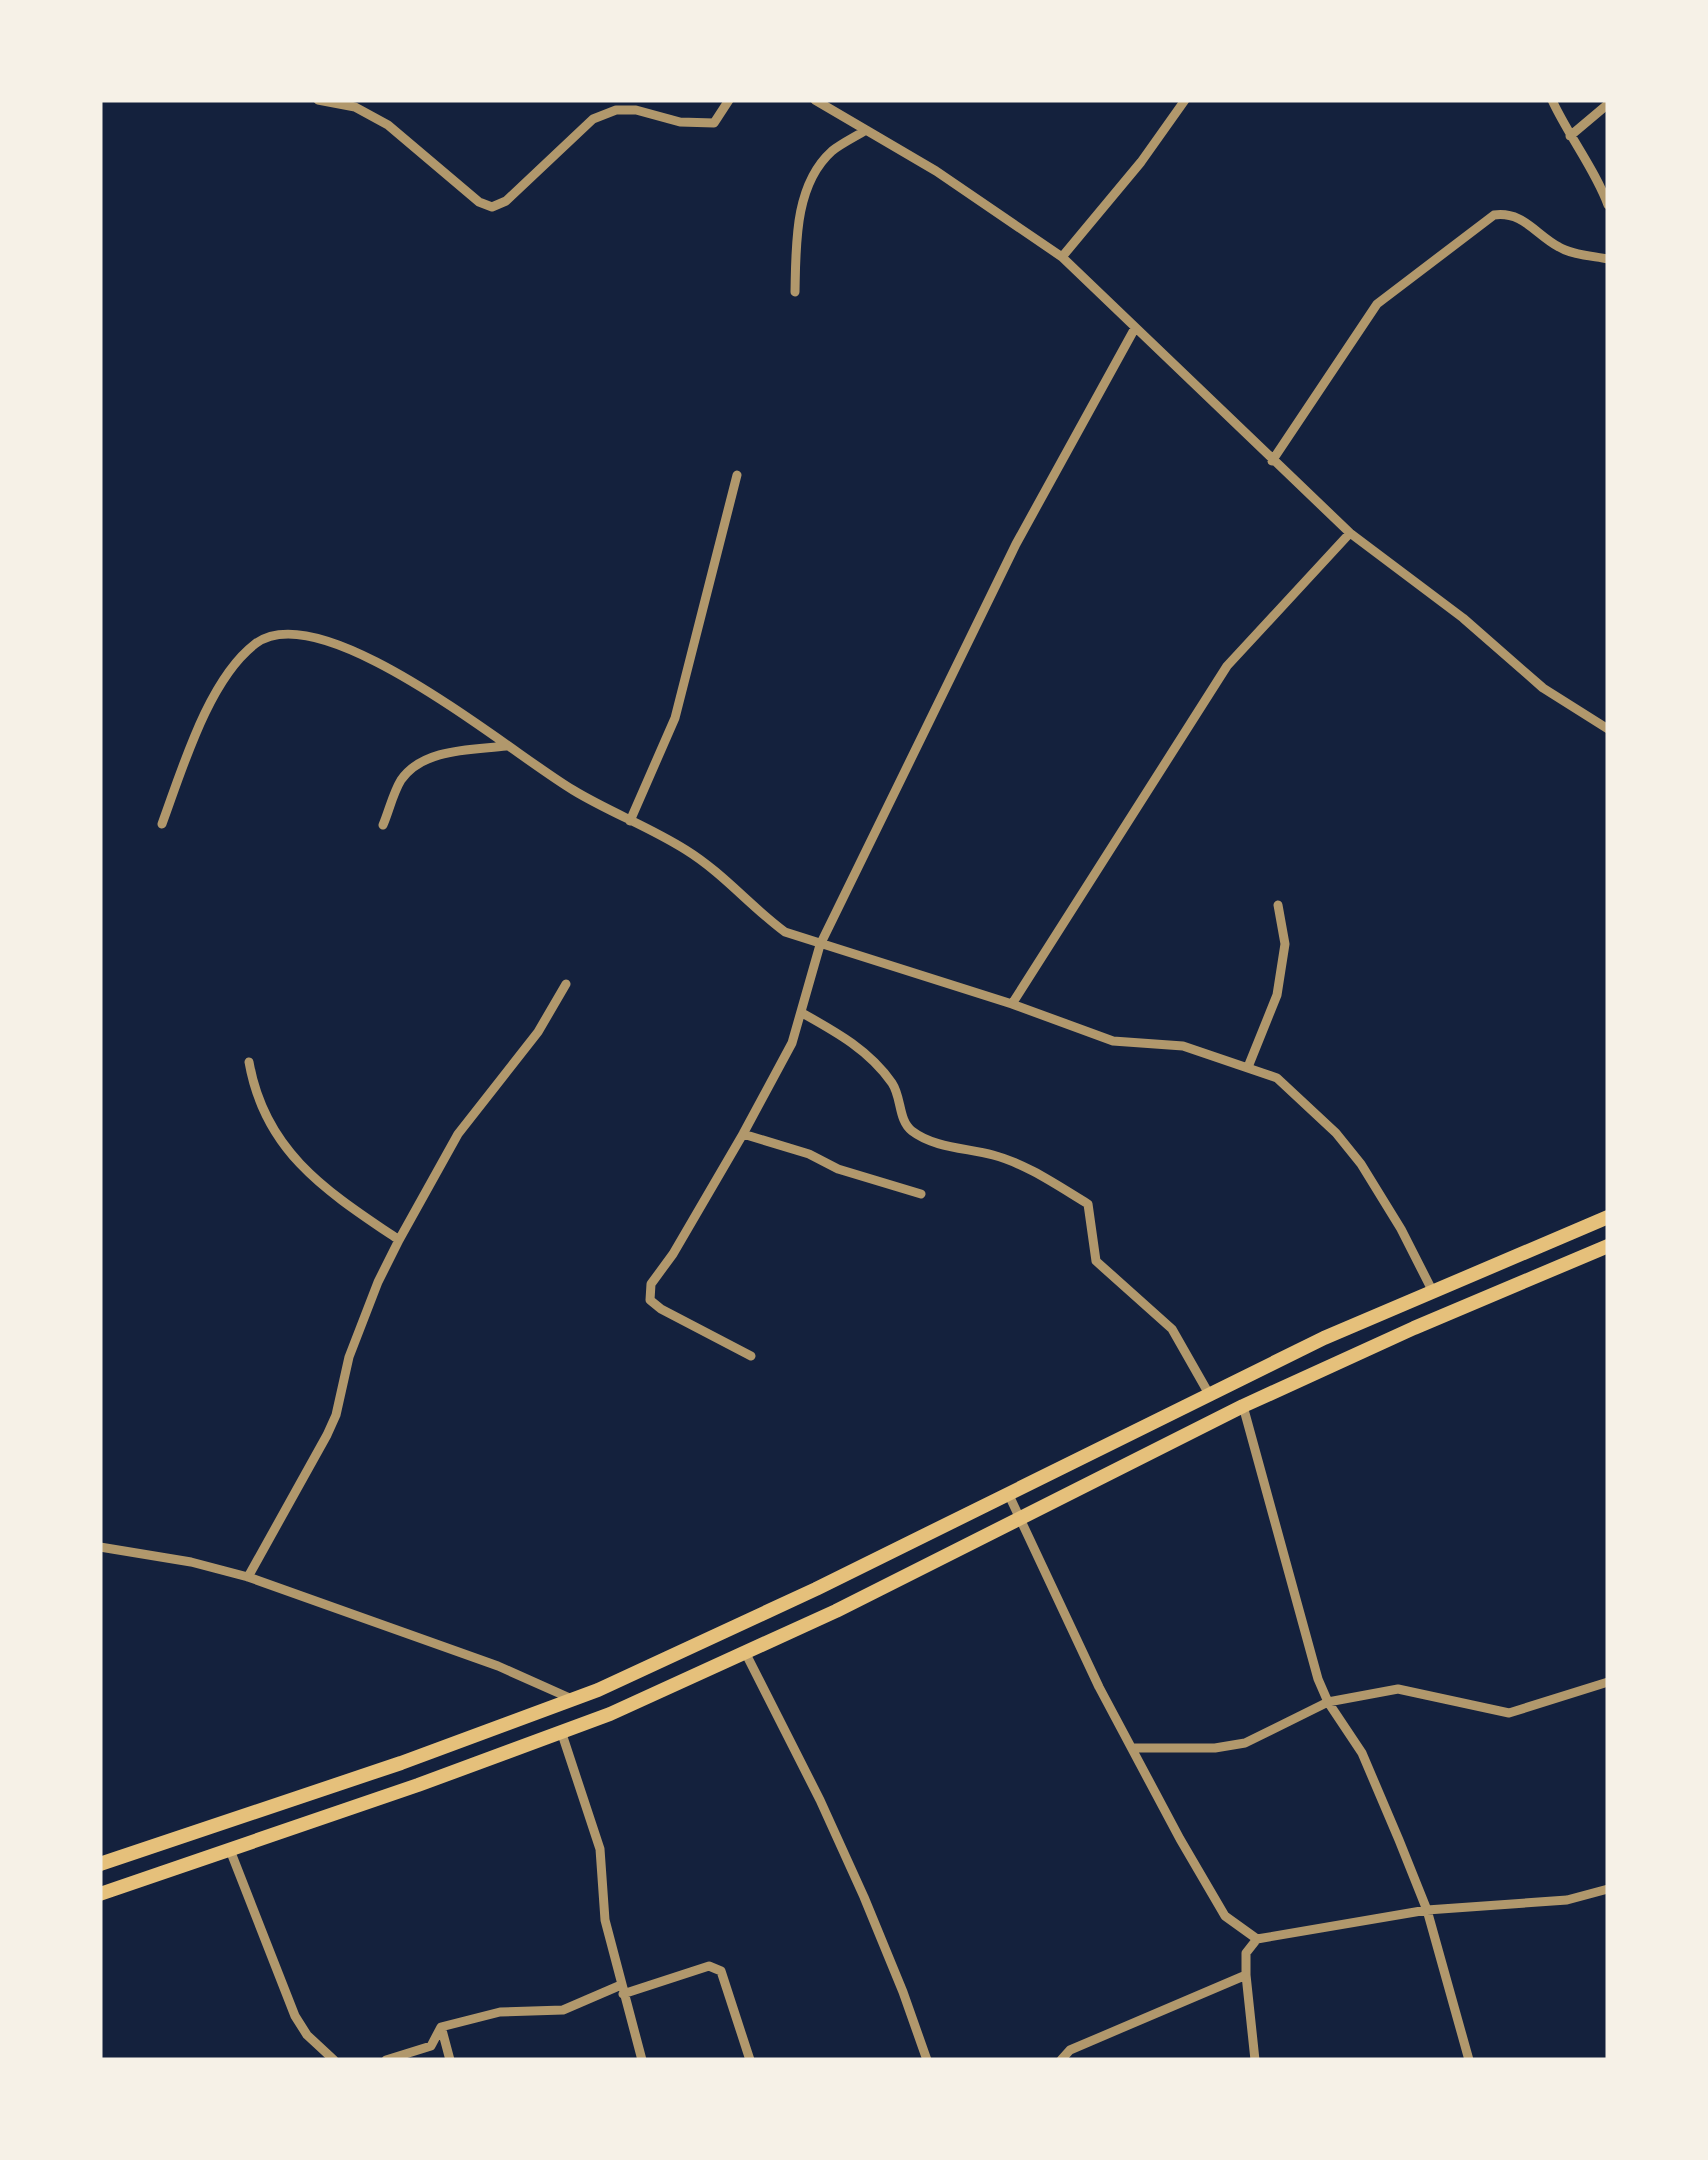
<svg xmlns="http://www.w3.org/2000/svg" width="1708" height="2160" font-family="Bitter,serif">
<style>
.lines{fill:none;stroke-linecap:round;stroke-linejoin:round}
.minor{stroke:#b1986c;stroke-width:9}
.trunk{stroke:#e5c07b;stroke-width:14}
</style>
<rect width="100%" height="100%" fill="#14213d"/>
<g class="lines">
<!-- minor -->
<path class="minor" d="M 318,100 L 355,107 L 388,125 L 479,202 L 492,207 L 506,201 L 593,119 L 616,110 L 636,110 L 680,122 L 714,123 L 729,100
M 815,100 L 936,171 L 1062,257 L 1350,533 L 1463,618 L 1543,688 L 1608,729
M 1552,100 C 1568,135 1596,171 1608,205
M 1570,136 L 1608,104
M 1062,257 L 1141,162 L 1185,100
M 795,292 C 796,246 794,185 832,151 C 842,143 855,137 866,130
M 1272,461 L 1377,304 L 1494,215 C 1523,211 1535,234 1559,247 C 1572,255 1593,256 1608,259
M 630,821 L 675,718 L 737,475
M 162,824 C 182,770 208,680 255,644 C 322,593 512,754 573,790 C 609,812 650,827 686,850 C 723,873 750,906 785,932 L 1012,1004 L 1113,1041 L 1183,1046 L 1277,1078 L 1336,1133 L 1361,1164 L 1401,1229 L 1433,1292
M 383,825 C 389,811 393,793 401,780 C 423,748 472,750 506,746
M 1012,1004 L 1227,666 L 1350,533
M 802,1013 C 836,1032 869,1050 892,1083 C 902,1098 898,1120 912,1131 C 934,1148 967,1148 993,1155 C 1027,1164 1058,1186 1088,1204 L 1096,1261 L 1172,1329 L 1209,1394
M 249,1062 C 265,1153 328,1192 399,1240
M 1248,1067 L 1277,995 L 1285,944 L 1278,905
M 743,1134 L 809,1154 L 838,1169 L 921,1194
M 751,1356 L 661,1309 L 650,1300 L 651,1284 L 673,1254 L 743,1134 L 792,1043 L 820,945 L 1016,544 L 1135,328
M 1243,1406 L 1318,1679 L 1328,1702 L 1362,1753 L 1399,1840 L 1427,1910 L 1469,2060
M 1008,1493 L 1099,1687 L 1180,1839 L 1225,1916 L 1257,1939
M 100,1547 L 191,1562 L 248,1577 L 498,1666 L 572,1699
M 248,1577 L 327,1435 L 336,1415 L 349,1357 L 378,1282 L 399,1240 L 458,1134 L 538,1032 L 566,984
M 746,1654 L 820,1800 L 864,1897 L 903,1992 L 927,2060
M 562,1734 L 600,1849 L 605,1920 L 642,2060
M 1132,1748 L 1215,1748 L 1245,1743 L 1328,1702 L 1398,1689 L 1509,1713 L 1608,1682
M 230,1850 L 295,2016 L 307,2035 L 334,2060
M 623,1994 L 709,1966 L 721,1971 L 750,2060
M 442,2030 L 450,2060
M 386,2060 L 431,2046 L 441,2027 L 500,2012 L 563,2010 L 621,1985
M 1061,2060 L 1070,2050 L 1246,1975
M 1255,2060 L 1246,1975 L 1246,1953 L 1257,1939 L 1427,1910 L 1567,1900 L 1608,1889"/>
<!-- trunk -->
<path class="trunk" d="M 100,1864 L 401,1763 L 598,1690 L 816,1589 L 1324,1338 L 1608,1217
M 100,1894 L 418,1785 L 610,1714 L 836,1611 L 1243,1406 L 1414,1328 L 1608,1246"/>
</g>
<!-- border -->
<rect width="1708" height="2160" fill="none" stroke="#f6f1e7" stroke-width="205"/>
</svg>
